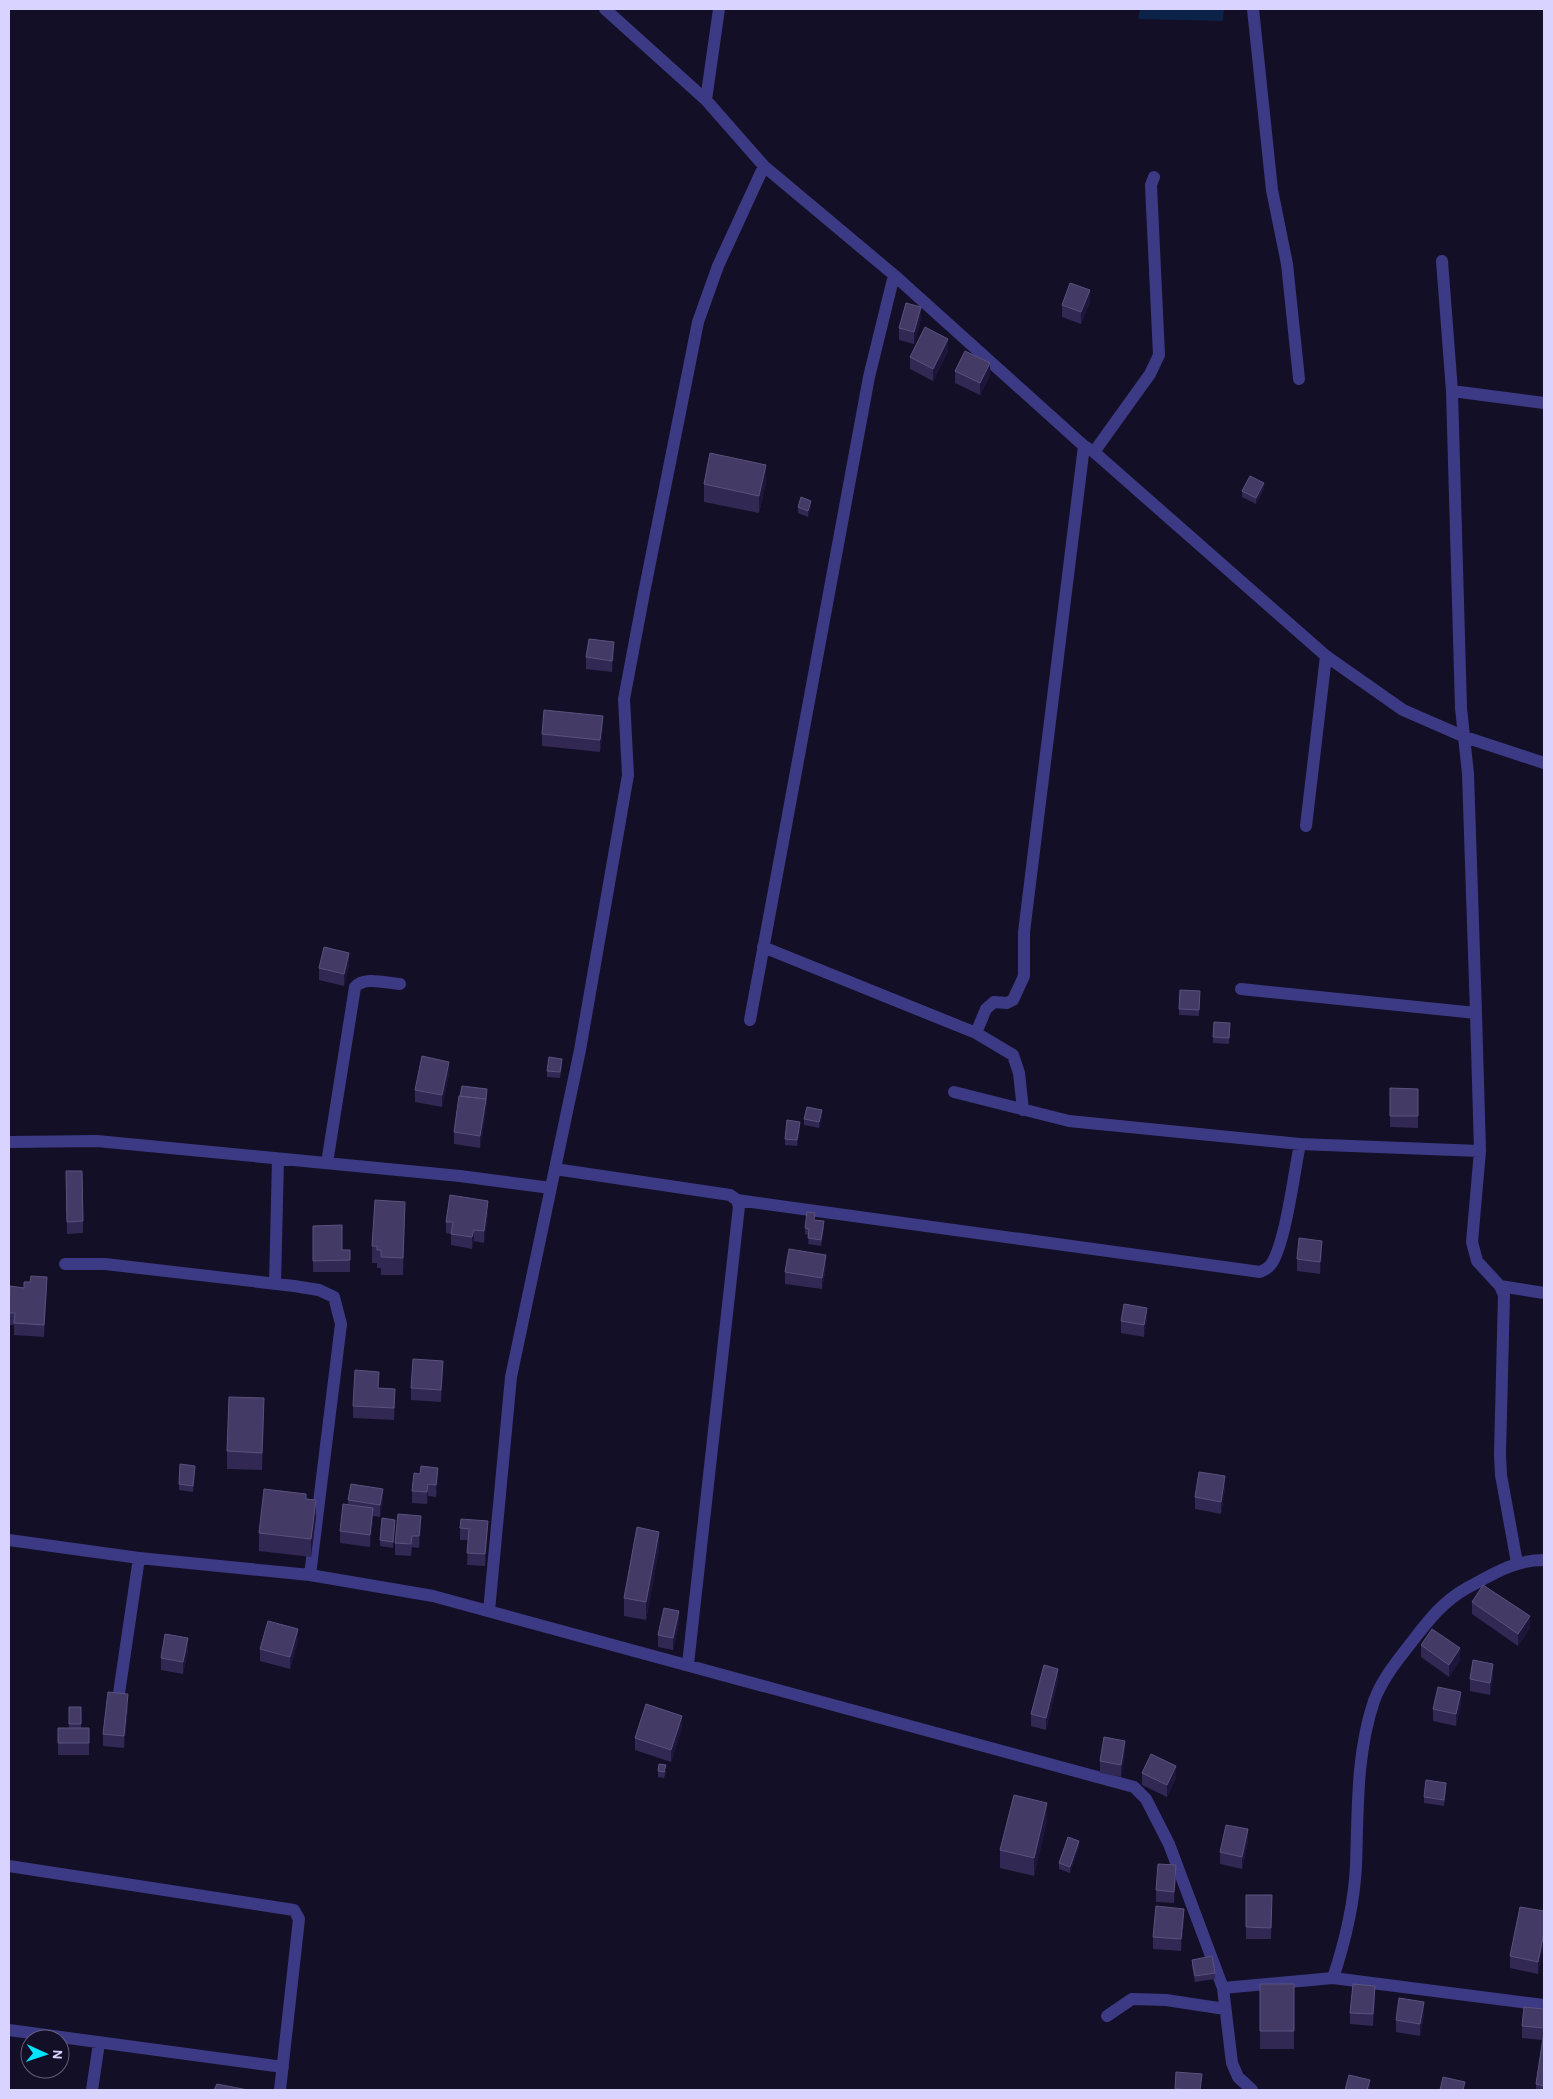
<svg xmlns="http://www.w3.org/2000/svg" width="1553" height="2099" font-family="'Alegreya Sans',sans-serif">
<style>
.water{fill:#0c2248}
.lines{fill:none;stroke-linecap:round;stroke-linejoin:round}
.minor{stroke:#3d3a85;stroke-width:12}
.wall{fill:#312854}
.shaded-wall{fill:#1d163a}
.building{fill:#433a66;stroke:#5a527e}
</style>
<rect width="100%" height="100%" fill="#130f26"/>
<!-- water -->
<path class="water" d="M 1140,9 L 1224,9 L 1223,21 L 1138,19 Z"/>
<g class="lines">
<!-- minor -->
<path class="minor" d="M 605,9 L 706,100 L 764,166 L 894,275 L 1084,446 L 1094,452 L 1326,656 L 1403,710 L 1465,737 L 1544,763
M 1253,9 L 1272,190 L 1287,264 L 1299,379
M 706,100 L 719,9
M 1442,261 L 1452,391 L 1461,708 L 1468,774 L 1476,1013 L 1480,1151 L 1472,1242 L 1477,1261 L 1500,1286 L 1504,1295 L 1500,1454 L 1501,1475 L 1517,1563
M 1452,391 L 1544,403
M 1094,452 L 1150,374 L 1159,355 L 1151,185 L 1154,177
M 1306,826 L 1326,656
M 763,947 L 976,1033
M 1241,989 L 1476,1013
M 750,1020 L 869,377 L 894,275
M 954,1092 L 1069,1121 L 1300,1144 L 1480,1151
M 1023,1110 L 1019,1073 L 1013,1055 L 976,1033 L 986,1009 L 994,1002 L 1007,1003 L 1013,1000 L 1024,976 L 1024,932 L 1084,446
M 9,1142 L 97,1141 L 460,1176 L 551,1188
M 327,1163 L 355,987 C 364,976 386,983 400,984
M 555,1169 L 730,1195 L 737,1200 L 739,1206 L 688,1664
M 737,1200 L 1260,1272 C 1265,1270 1269,1268 1272,1263 C 1286,1240 1294,1173 1300,1144
M 65,1264 L 105,1264 L 294,1286 L 319,1290 L 334,1297 L 341,1324 L 310,1575
M 275,1284 L 278,1159
M 1500,1286 L 1544,1293
M 9,1540 L 139,1558 L 310,1575 L 433,1596 L 1134,1787 L 1146,1799 L 1169,1844 L 1223,1988 L 1232,2063 L 1238,2077 L 1252,2090
M 489,1611 L 511,1377 L 580,1050 L 628,775 L 624,699 L 644,593 L 698,322 L 718,266 L 764,166
M 118,1700 L 139,1558
M 9,1866 L 294,1910 L 299,1919 L 280,2090
M 1333,1978 C 1345,1942 1354,1905 1356,1866 C 1358,1811 1356,1754 1374,1701 C 1382,1679 1397,1661 1411,1643 C 1428,1621 1442,1602 1467,1588 C 1493,1574 1514,1560 1544,1560
M 1223,1988 L 1333,1978 L 1544,2005
M 1107,2016 L 1132,1999 L 1166,2000 L 1225,2009
M 9,2030 L 283,2067
M 92,2090 L 99,2043"/>
</g>
<!-- wall -->
<path class="wall" d="M 1090,302 L 1081,324 L 1062,317 L 1062,305 Z
M 921,319 L 914,344 L 899,340 L 899,328 Z
M 948,351 L 933,381 L 910,369 L 910,357 Z
M 955,371 L 990,375 L 980,395 L 955,383 Z
M 766,483 L 759,513 L 704,502 L 704,484 Z
M 1264,489 L 1256,504 L 1242,497 L 1242,491 Z
M 798,507 L 811,507 L 808,517 L 798,513 Z
M 614,654 L 612,672 L 586,669 L 586,657 Z
M 603,728 L 600,752 L 542,746 L 542,734 Z
M 349,965 L 344,986 L 319,980 L 319,968 Z
M 1180,990 L 1200,991 L 1199,1016 L 1179,1015 Z
M 1230,1029 L 1229,1044 L 1213,1043 L 1213,1037 Z
M 562,1065 L 560,1078 L 547,1077 L 547,1071 Z
M 449,1074 L 442,1107 L 415,1102 L 415,1090 Z
M 1390,1088 L 1418,1089 L 1418,1128 L 1390,1127 Z
M 487,1095 L 486,1111 L 480,1148 L 454,1144 L 454,1132 Z
M 822,1116 L 819,1128 L 804,1125 L 804,1119 Z
M 800,1128 L 797,1146 L 785,1145 L 785,1139 Z
M 66,1171 L 83,1221 L 83,1233 L 67,1234 Z
M 488,1212 L 484,1243 L 474,1241 L 472,1249 L 451,1245 L 451,1234 L 446,1233 L 446,1222 Z
M 405,1219 L 403,1275 L 381,1275 L 381,1268 L 377,1268 L 377,1263 L 372,1263 L 372,1246 Z
M 815,1220 L 824,1227 L 821,1246 L 808,1244 L 809,1235 L 805,1234 L 805,1228 Z
M 313,1226 L 342,1250 L 350,1250 L 350,1272 L 313,1272 Z
M 1322,1253 L 1320,1274 L 1297,1271 L 1297,1259 Z
M 826,1267 L 822,1289 L 785,1284 L 785,1272 Z
M 30,1282 L 47,1289 L 44,1337 L 14,1335 L 14,1325 L 9,1325 L 9,1307 L 24,1288 Z
M 1147,1319 L 1144,1337 L 1121,1333 L 1121,1321 Z
M 443,1372 L 441,1402 L 411,1400 L 411,1388 Z
M 379,1389 L 395,1401 L 394,1420 L 353,1418 L 353,1406 Z
M 264,1416 L 262,1470 L 227,1469 L 227,1451 Z
M 195,1472 L 193,1492 L 179,1490 L 179,1484 Z
M 420,1474 L 438,1480 L 436,1497 L 428,1496 L 427,1504 L 412,1503 L 412,1491 Z
M 1225,1488 L 1221,1514 L 1195,1509 L 1195,1497 Z
M 306,1499 L 316,1517 L 311,1557 L 259,1551 L 259,1533 Z
M 348,1500 L 383,1501 L 380,1517 L 373,1516 L 370,1547 L 340,1543 L 340,1531 L 348,1505 Z
M 488,1521 L 485,1566 L 467,1565 L 468,1540 L 460,1540 L 460,1528 Z
M 395,1525 L 393,1548 L 380,1546 L 380,1540 Z
M 421,1528 L 419,1548 L 412,1547 L 411,1556 L 395,1555 L 395,1543 Z
M 659,1549 L 646,1620 L 624,1616 L 624,1598 Z
M 1472,1602 L 1530,1628 L 1518,1646 L 1472,1614 Z
M 679,1623 L 673,1650 L 658,1647 L 658,1635 Z
M 298,1641 L 290,1669 L 260,1661 L 260,1649 Z
M 1421,1645 L 1460,1660 L 1449,1677 L 1421,1657 Z
M 188,1650 L 183,1674 L 161,1670 L 161,1658 Z
M 1493,1676 L 1490,1695 L 1470,1691 L 1470,1679 Z
M 1058,1681 L 1046,1730 L 1031,1726 L 1031,1714 Z
M 1461,1704 L 1456,1726 L 1433,1721 L 1433,1709 Z
M 128,1706 L 124,1748 L 103,1746 L 103,1734 Z
M 69,1707 L 81,1707 L 81,1728 L 89,1728 L 89,1755 L 58,1755 L 58,1728 L 69,1728 Z
M 682,1728 L 671,1762 L 635,1750 L 635,1738 Z
M 1125,1753 L 1121,1777 L 1100,1773 L 1100,1761 Z
M 658,1771 L 666,1771 L 664,1778 L 658,1777 Z
M 1142,1773 L 1176,1778 L 1167,1797 L 1142,1785 Z
M 1446,1789 L 1444,1806 L 1424,1803 L 1424,1797 Z
M 1047,1820 L 1034,1876 L 1000,1868 L 1000,1850 Z
M 1248,1841 L 1242,1869 L 1220,1864 L 1220,1852 Z
M 1079,1847 L 1070,1873 L 1059,1869 L 1059,1863 Z
M 1176,1877 L 1174,1903 L 1156,1902 L 1156,1890 Z
M 1246,1895 L 1272,1895 L 1271,1939 L 1246,1939 Z
M 1544,1911 L 1538,1974 L 1510,1968 L 1510,1956 Z
M 1184,1920 L 1181,1951 L 1153,1949 L 1153,1937 Z
M 1192,1960 L 1215,1973 L 1215,1979 L 1195,1982 L 1192,1966 Z
M 1260,1984 L 1294,1984 L 1294,2049 L 1260,2049 Z
M 1375,1998 L 1373,2026 L 1350,2024 L 1350,2013 Z
M 1544,2009 L 1544,2090 L 1536,2090 L 1536,2084 L 1542,2040 L 1522,2038 L 1522,2026 Z
M 1424,2014 L 1420,2036 L 1396,2032 L 1396,2020 Z"/>
<!-- shaded-wall -->
<path class="shaded-wall" d="M 1090,290 L 1090,302 L 1081,324 L 1081,312 Z
M 921,307 L 921,319 L 914,344 L 914,332 Z
M 948,339 L 948,351 L 933,381 L 933,369 Z
M 990,363 L 990,375 L 980,395 L 980,383 Z
M 766,465 L 766,483 L 759,513 L 759,496 Z
M 1264,483 L 1264,489 L 1256,504 L 1256,498 Z
M 811,501 L 811,507 L 808,517 L 808,511 Z
M 614,642 L 614,654 L 612,672 L 612,661 Z
M 603,716 L 603,728 L 600,752 L 600,740 Z
M 349,953 L 349,965 L 344,986 L 344,974 Z
M 449,1062 L 449,1074 L 442,1107 L 442,1095 Z
M 487,1089 L 486,1111 L 480,1148 L 480,1136 Z
M 822,1110 L 822,1116 L 819,1128 L 819,1122 Z
M 800,1122 L 800,1128 L 797,1146 L 797,1140 Z
M 488,1201 L 488,1212 L 484,1243 L 484,1231 Z
M 405,1202 L 405,1219 L 403,1275 L 403,1258 Z
M 474,1230 L 474,1241 L 472,1249 L 472,1237 Z
M 1322,1241 L 1322,1253 L 1320,1274 L 1320,1262 Z
M 826,1255 L 826,1267 L 822,1289 L 822,1278 Z
M 47,1277 L 47,1289 L 44,1337 L 44,1325 Z
M 1147,1308 L 1147,1319 L 1144,1337 L 1144,1325 Z
M 443,1361 L 443,1372 L 441,1402 L 441,1390 Z
M 264,1398 L 264,1416 L 262,1470 L 262,1453 Z
M 438,1468 L 438,1480 L 436,1497 L 436,1485 Z
M 1225,1476 L 1225,1488 L 1221,1514 L 1221,1502 Z
M 428,1484 L 428,1496 L 427,1504 L 427,1492 Z
M 383,1489 L 383,1501 L 380,1517 L 380,1505 Z
M 316,1500 L 316,1517 L 311,1557 L 311,1539 Z
M 373,1508 L 373,1519 L 370,1547 L 370,1535 Z
M 421,1516 L 421,1528 L 419,1548 L 419,1536 Z
M 488,1521 L 488,1532 L 485,1566 L 485,1554 Z
M 659,1532 L 659,1549 L 646,1620 L 646,1602 Z
M 679,1611 L 679,1623 L 673,1650 L 673,1638 Z
M 1530,1616 L 1530,1628 L 1518,1646 L 1518,1634 Z
M 298,1629 L 298,1641 L 290,1669 L 290,1657 Z
M 188,1638 L 188,1650 L 183,1674 L 183,1662 Z
M 1460,1648 L 1460,1660 L 1449,1677 L 1449,1665 Z
M 1493,1664 L 1493,1676 L 1490,1695 L 1490,1683 Z
M 1058,1669 L 1058,1681 L 1046,1730 L 1046,1718 Z
M 1461,1692 L 1461,1704 L 1456,1726 L 1456,1714 Z
M 128,1694 L 128,1706 L 124,1748 L 124,1736 Z
M 682,1716 L 682,1728 L 671,1762 L 671,1750 Z
M 1125,1741 L 1125,1753 L 1121,1777 L 1121,1765 Z
M 1176,1766 L 1176,1778 L 1167,1797 L 1167,1785 Z
M 1047,1803 L 1047,1820 L 1034,1876 L 1034,1858 Z
M 1248,1829 L 1248,1841 L 1242,1869 L 1242,1857 Z
M 1079,1841 L 1079,1847 L 1070,1873 L 1070,1867 Z
M 1176,1865 L 1176,1877 L 1174,1903 L 1174,1892 Z
M 1184,1909 L 1184,1920 L 1181,1951 L 1181,1939 Z
M 1544,1933 L 1544,1945 L 1538,1974 L 1538,1962 Z
M 1375,1986 L 1375,1998 L 1373,2026 L 1373,2014 Z
M 1424,2002 L 1424,2014 L 1420,2036 L 1420,2024 Z
M 1370,2080 L 1370,2090 L 1367,2090 Z"/>
<!-- building -->
<path class="building" d="M 1070,283 L 1090,290 L 1081,312 L 1062,305 Z
M 906,303 L 921,307 L 914,332 L 899,328 Z
M 925,327 L 948,339 L 933,369 L 910,357 Z
M 965,351 L 990,363 L 980,383 L 955,371 Z
M 710,453 L 766,465 L 759,496 L 704,484 Z
M 1250,476 L 1264,483 L 1256,498 L 1242,491 Z
M 801,497 L 811,501 L 808,511 L 798,507 Z
M 589,639 L 614,642 L 612,661 L 586,657 Z
M 544,710 L 603,716 L 600,740 L 542,734 Z
M 324,947 L 349,953 L 344,974 L 319,968 Z
M 1180,990 L 1200,991 L 1199,1010 L 1179,1009 Z
M 1214,1022 L 1230,1023 L 1229,1038 L 1213,1037 Z
M 422,1056 L 449,1062 L 442,1095 L 415,1090 Z
M 549,1057 L 562,1059 L 560,1072 L 547,1071 Z
M 462,1086 L 487,1089 L 486,1099 L 460,1096 Z
M 1390,1088 L 1418,1089 L 1418,1116 L 1390,1116 Z
M 459,1096 L 486,1099 L 480,1136 L 454,1132 Z
M 807,1107 L 822,1110 L 819,1122 L 804,1119 Z
M 787,1120 L 800,1122 L 797,1140 L 785,1139 Z
M 66,1171 L 82,1171 L 83,1221 L 67,1222 Z
M 450,1195 L 488,1201 L 484,1231 L 474,1230 L 472,1237 L 451,1234 L 453,1222 L 446,1222 Z
M 375,1200 L 405,1202 L 403,1258 L 381,1257 L 381,1250 L 377,1250 L 377,1246 L 372,1246 Z
M 807,1212 L 815,1213 L 814,1220 L 824,1221 L 821,1240 L 808,1238 L 809,1229 L 805,1228 Z
M 342,1225 L 342,1250 L 350,1250 L 350,1260 L 313,1261 L 313,1226 Z
M 1299,1238 L 1322,1241 L 1320,1262 L 1297,1259 Z
M 789,1249 L 826,1255 L 822,1278 L 785,1272 Z
M 31,1276 L 47,1277 L 44,1325 L 14,1323 L 15,1313 L 9,1313 L 10,1286 L 24,1288 L 24,1282 L 30,1282 Z
M 1124,1304 L 1147,1308 L 1144,1325 L 1121,1321 Z
M 413,1359 L 443,1361 L 441,1390 L 411,1388 Z
M 355,1370 L 379,1372 L 378,1388 L 395,1389 L 394,1408 L 353,1406 Z
M 229,1397 L 264,1398 L 262,1453 L 227,1451 Z
M 180,1464 L 195,1466 L 193,1486 L 179,1484 Z
M 421,1466 L 438,1468 L 436,1485 L 428,1484 L 427,1492 L 412,1491 L 414,1473 L 420,1474 Z
M 1199,1472 L 1225,1476 L 1221,1502 L 1195,1497 Z
M 351,1484 L 383,1489 L 380,1505 L 348,1500 Z
M 264,1489 L 306,1494 L 306,1499 L 316,1500 L 311,1539 L 259,1533 Z
M 343,1504 L 373,1508 L 370,1535 L 340,1531 Z
M 398,1514 L 421,1516 L 419,1536 L 412,1536 L 411,1544 L 395,1543 Z
M 382,1518 L 395,1520 L 393,1542 L 380,1540 Z
M 461,1519 L 488,1521 L 485,1554 L 467,1553 L 469,1529 L 460,1528 Z
M 637,1527 L 659,1532 L 646,1602 L 624,1598 Z
M 1483,1585 L 1530,1616 L 1518,1634 L 1472,1602 Z
M 664,1608 L 679,1611 L 673,1638 L 658,1635 Z
M 268,1621 L 298,1629 L 290,1657 L 260,1649 Z
M 1432,1629 L 1460,1648 L 1449,1665 L 1421,1645 Z
M 165,1634 L 188,1638 L 183,1662 L 161,1658 Z
M 1473,1660 L 1493,1664 L 1490,1683 L 1470,1679 Z
M 1044,1665 L 1058,1669 L 1046,1718 L 1031,1714 Z
M 1438,1687 L 1461,1692 L 1456,1714 L 1433,1709 Z
M 108,1692 L 128,1694 L 124,1736 L 103,1734 Z
M 646,1704 L 682,1716 L 671,1750 L 635,1738 Z
M 69,1707 L 81,1707 L 81,1724 L 69,1724 Z
M 58,1728 L 89,1728 L 89,1743 L 58,1743 Z
M 1104,1737 L 1125,1741 L 1121,1765 L 1100,1761 Z
M 1151,1754 L 1176,1766 L 1167,1785 L 1142,1773 Z
M 659,1764 L 666,1765 L 664,1772 L 658,1771 Z
M 1426,1780 L 1446,1783 L 1444,1800 L 1424,1797 Z
M 1014,1795 L 1047,1803 L 1034,1858 L 1000,1850 Z
M 1226,1825 L 1248,1829 L 1242,1857 L 1220,1852 Z
M 1068,1837 L 1079,1841 L 1070,1867 L 1059,1863 Z
M 1158,1864 L 1176,1865 L 1174,1892 L 1156,1890 Z
M 1246,1895 L 1272,1895 L 1271,1928 L 1246,1927 Z
M 1156,1906 L 1184,1909 L 1181,1939 L 1153,1937 Z
M 1520,1907 L 1544,1911 L 1544,1933 L 1538,1962 L 1510,1956 Z
M 1212,1956 L 1215,1973 L 1195,1976 L 1192,1960 Z
M 1260,1984 L 1294,1984 L 1294,2031 L 1260,2031 Z
M 1353,1984 L 1375,1986 L 1373,2014 L 1350,2013 Z
M 1399,1998 L 1424,2002 L 1420,2024 L 1396,2020 Z
M 1524,2007 L 1544,2009 L 1544,2028 L 1522,2026 Z
M 1544,2032 L 1544,2086 L 1536,2084 Z
M 1176,2072 L 1202,2074 L 1200,2090 L 1175,2089 Z
M 1349,2075 L 1370,2080 L 1367,2090 L 1345,2090 Z
M 1443,2077 L 1465,2082 L 1463,2090 L 1440,2090 Z
M 217,2084 L 248,2090 L 214,2090 Z"/>
<!-- border -->
<rect width="1553" height="2099" fill="none" stroke="#d9d4ff" stroke-width="20"/>
<!-- north arrow -->
<g transform="translate(45 2054) rotate(93)"><circle r="24" fill="#130f26" stroke="#625e7d"/>
<path d="M0-4L9 19L0 12L-9 19Z" fill="#00e5ff"/>
<text y="-8" font-size="14" font-weight="bold" text-anchor="middle" fill="#d9d4ff">N</text>
</g>
</svg>
